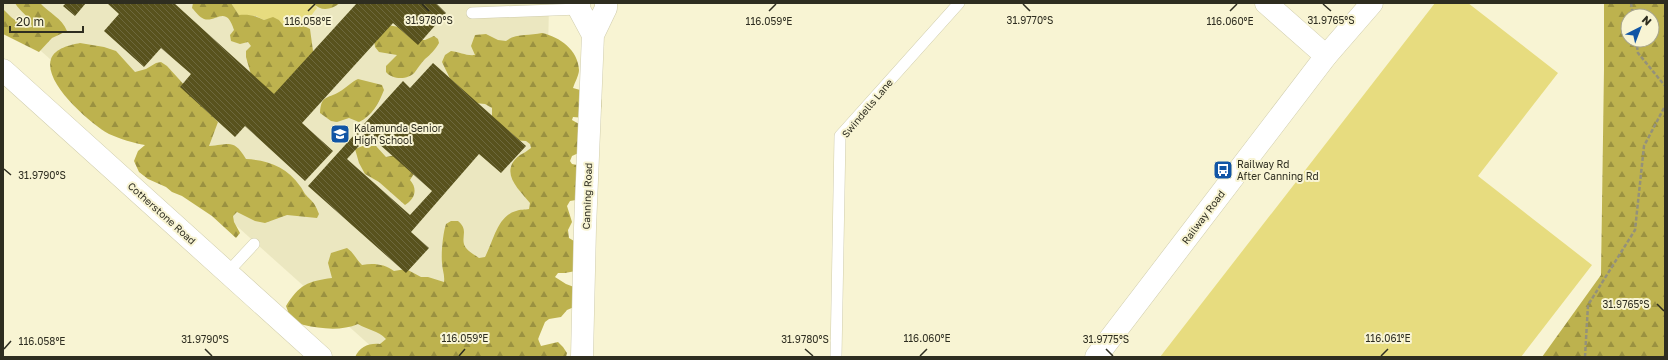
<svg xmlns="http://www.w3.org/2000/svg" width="1668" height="360" font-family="'Golos Text',sans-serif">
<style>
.built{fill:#ebe7c0}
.grass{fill:#e7dc7f}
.forest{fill:url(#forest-firs);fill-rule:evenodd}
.building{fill:url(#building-back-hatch);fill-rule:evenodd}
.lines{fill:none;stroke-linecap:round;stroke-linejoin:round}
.lane-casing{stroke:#d0cdad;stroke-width:12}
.street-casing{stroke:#d0cdad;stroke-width:23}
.secondary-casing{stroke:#d0cdad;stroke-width:23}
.primary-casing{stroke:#d0cdad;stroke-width:23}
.path{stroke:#94917a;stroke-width:2.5;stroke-dasharray:4 2;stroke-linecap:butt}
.lane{stroke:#fff;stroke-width:11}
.street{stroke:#fff;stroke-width:22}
.secondary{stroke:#fff;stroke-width:22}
.primary{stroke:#fff;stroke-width:22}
.ticks{fill:none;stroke:#2e2d20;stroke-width:1.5}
.labels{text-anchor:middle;stroke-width:4;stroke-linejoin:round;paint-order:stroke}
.street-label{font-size:10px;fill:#2e2d20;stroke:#f8f4d3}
.poi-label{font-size:10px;fill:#2e2d20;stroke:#f8f4d3;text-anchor:start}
.ticks-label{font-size:10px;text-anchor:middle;fill:#2e2d20;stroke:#f8f4d3;stroke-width:4;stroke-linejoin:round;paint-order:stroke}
</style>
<defs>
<pattern id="forest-firs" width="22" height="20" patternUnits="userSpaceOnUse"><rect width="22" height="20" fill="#bdb24e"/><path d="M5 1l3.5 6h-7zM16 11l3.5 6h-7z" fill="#9a9140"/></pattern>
<pattern id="building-back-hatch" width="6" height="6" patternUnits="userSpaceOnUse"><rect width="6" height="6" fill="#58521d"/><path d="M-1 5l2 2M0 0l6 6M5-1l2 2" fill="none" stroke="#6d683d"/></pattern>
</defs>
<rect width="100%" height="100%" fill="#f8f4d3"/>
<!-- built -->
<path class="built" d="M 3,3 L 549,3 L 544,251 L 538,357 L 383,357 L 3,17 Z"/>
<!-- grass -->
<path class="grass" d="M 231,3 L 313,3 L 317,8 L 304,25 L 293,22 L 283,25 L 279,20 L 267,19 L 264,20 L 256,16 L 239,15 Z
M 1435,3 L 1468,3 L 1558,73 L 1478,176 L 1592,265 L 1521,357 L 1160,357 Z"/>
<!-- forest -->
<path class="forest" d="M 15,3 L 40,3 C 49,13 62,18 67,31 L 52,38 L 39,52 L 3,34 L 3,9 L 11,17 L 25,28 L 32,27 C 30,16 20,12 15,3 Z
M 193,3 L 231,3 L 239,15 C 249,14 256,16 264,20 L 273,17 L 279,20 L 283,25 C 294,22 301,24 310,29 L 313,51 L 318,52 L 275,101 L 252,78 L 246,57 L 246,51 L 251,46 L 248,42 L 240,44 L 231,41 L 230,35 L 234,30 C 226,4 216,23 204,19 C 199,17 196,12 192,8 Z
M 313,3 L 340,3 C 331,10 321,12 313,3 Z
M 1604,3 L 1665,3 L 1665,357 L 1542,357 L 1601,275 L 1604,69 ZM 1628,16 L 1652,16 L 1652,40 L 1628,40 Z
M 387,25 L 405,28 L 420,40 L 425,40 L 434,36 L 438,39 L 439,43 C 435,50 431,54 425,59 C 421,63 418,68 415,72 C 408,80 393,80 386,72 L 386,66 L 397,55 L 379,52 L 375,47 L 374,39 Z
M 542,33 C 560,37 578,50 579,70 C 579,75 575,82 573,88 L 598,95 L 602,100 L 600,119 L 573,117 L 572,120 L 586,128 L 594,146 L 572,156 L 570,161 L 572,164 L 587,167 L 582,199 L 570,201 L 567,206 L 572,222 L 568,230 L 569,238 L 574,241 L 581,270 L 565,273 L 558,273 L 555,277 L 566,284 L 574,287 L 574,307 L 567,310 L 561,317 L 549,319 L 545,322 L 538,339 L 541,346 L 558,342 L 563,347 L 567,353 L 566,357 L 355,357 C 360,347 368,343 380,344 L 386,339 C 378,330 367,330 358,324 C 342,331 321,329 304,325 C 299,324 295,320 290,317 L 286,306 C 299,285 308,281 332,278 L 328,263 L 331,253 L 347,248 C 354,253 356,259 362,265 C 374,263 384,264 394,271 L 406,269 L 421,277 L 428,277 L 444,282 C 445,275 442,269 442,263 C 441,253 443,233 446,224 L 451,221 L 458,221 C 470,231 459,238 466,248 C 469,252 475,255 479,258 L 485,257 C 493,243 497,216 516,211 C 520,209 525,210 529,209 L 530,203 C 519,189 498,172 520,155 C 524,153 527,151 531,148 L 530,144 L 526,141 L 512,140 L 492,119 L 492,108 L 485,104 L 475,103 L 455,89 L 442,62 L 445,55 L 451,51 C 460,52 466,56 475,55 L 471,46 L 475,35 L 486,34 L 498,40 L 506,41 C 516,33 530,36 542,33 Z
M 80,43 L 104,47 L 116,51 L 135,72 L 146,69 L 156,63 L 161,62 L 167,66 L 218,122 L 209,146 C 230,145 233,138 246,159 C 268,160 287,167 300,186 C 302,188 303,191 305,194 C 313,203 314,201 319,214 L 317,218 L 287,215 L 265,223 L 255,221 L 237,212 L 233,216 L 234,222 L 240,233 L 236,238 L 212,216 L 182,196 L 172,192 L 166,187 L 148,179 L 139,172 L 134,161 L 138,151 L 145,145 C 134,143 120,139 109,134 C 91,124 43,83 51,59 C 55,48 70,45 80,43 Z
M 358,79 L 382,85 L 384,90 C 379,103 372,116 359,122 L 349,118 L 337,122 L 331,121 L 320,113 C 321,95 327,99 339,92 C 346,88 351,82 358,79 Z
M 368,144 L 376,146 L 386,157 L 396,155 L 415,172 L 410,180 C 418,189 415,199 405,205 L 379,182 L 365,174 L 359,163 L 355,149 Z"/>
<!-- building -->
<path class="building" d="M 66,3 L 86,3 L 75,16 L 63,6 Z
M 107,3 L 174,3 L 274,94 L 357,3 L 436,3 L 446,13 L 418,45 L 393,23 L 302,123 L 333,151 L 305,181 L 245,126 L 235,137 L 180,87 L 191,74 L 161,48 L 144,67 L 104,31 L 119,14 Z
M 433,63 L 526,146 L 501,173 L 479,154 L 411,232 L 429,248 L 406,273 L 308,186 L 403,81 L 410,88 ZM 369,135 L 432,191 L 410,215 L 347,159 Z"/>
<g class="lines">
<defs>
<path id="lane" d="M 472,13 L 579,9
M 228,272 L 254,244
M 836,357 L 840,136 L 959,3"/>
<path id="street" d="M 1266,3 L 1326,56"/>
<path id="secondary" d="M 3,70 L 321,357
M 1096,357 L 1326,56 L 1372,3"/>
<path id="primary" d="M 579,3 L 579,9 L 593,35
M 582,357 L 585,228 L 593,35 L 606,8 L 606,3"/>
</defs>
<!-- lane casing -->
<use href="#lane" class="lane-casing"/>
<!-- street casing -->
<use href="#street" class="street-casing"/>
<!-- secondary casing -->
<use href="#secondary" class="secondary-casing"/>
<!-- primary casing -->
<use href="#primary" class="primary-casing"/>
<!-- path -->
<path class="path" d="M 1631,3 L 1633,16
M 1636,40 L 1638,53 L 1665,86
M 1585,357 L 1588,305 L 1635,230 L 1644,146 L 1665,106"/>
<!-- lane -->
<use href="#lane" class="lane"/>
<!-- street -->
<use href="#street" class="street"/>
<!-- secondary -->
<use href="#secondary" class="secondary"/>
<!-- primary -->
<use href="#primary" class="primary"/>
</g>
<!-- ticks -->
<path class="ticks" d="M 422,4 L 429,11M 1023,4 L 1030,11M 1323,4 L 1331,11M 308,11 L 315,4M 769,11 L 776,4M 1230,11 L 1237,4M 4,169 L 11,175M 1657,304 L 1664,311M 4,349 L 11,341M 205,349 L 212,356M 805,349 L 813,356M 1106,349 L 1113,356M 459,356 L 465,349M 920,356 L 927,349M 1381,356 L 1388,349"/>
<!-- icons -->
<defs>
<symbol id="school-square" viewBox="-11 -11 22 22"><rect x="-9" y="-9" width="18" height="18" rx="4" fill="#1155a5" stroke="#f8f4d3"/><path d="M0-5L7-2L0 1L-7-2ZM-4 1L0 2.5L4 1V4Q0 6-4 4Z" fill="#fff"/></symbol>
<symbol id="bus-square" viewBox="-11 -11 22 22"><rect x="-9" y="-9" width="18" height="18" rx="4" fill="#1155a5" stroke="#f8f4d3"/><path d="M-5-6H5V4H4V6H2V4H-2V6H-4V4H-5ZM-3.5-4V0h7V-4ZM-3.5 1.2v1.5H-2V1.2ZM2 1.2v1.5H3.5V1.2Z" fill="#fff"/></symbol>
</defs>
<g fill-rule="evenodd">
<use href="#school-square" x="329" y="123" width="22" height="22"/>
<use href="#bus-square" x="1212" y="159" width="22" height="22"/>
</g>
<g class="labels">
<!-- street labels -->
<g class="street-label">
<text transform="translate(867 108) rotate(-50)" y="4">Swindells Lane</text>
<text transform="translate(587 196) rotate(-88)" y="4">Canning Road</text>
<text transform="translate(162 213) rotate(42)" y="4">Cotherstone Road</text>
<text transform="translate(1203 217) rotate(-53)" y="4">Railway Road</text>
</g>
<!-- poi labels -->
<g class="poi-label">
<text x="354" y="132">Kalamunda Senior<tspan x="354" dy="12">High School</tspan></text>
<text x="1237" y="168">Railway Rd<tspan x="1237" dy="12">After Canning Rd</tspan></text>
</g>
</g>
<g class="ticks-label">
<text x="1331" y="24">31.9765°S</text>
<text x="429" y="24">31.9780°S</text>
<text x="1030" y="24">31.9770°S</text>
<text x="308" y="25">116.058°E</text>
<text x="769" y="25">116.059°E</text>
<text x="1230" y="25">116.060°E</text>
<text x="42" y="179">31.9790°S</text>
<text x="1626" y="308">31.9765°S</text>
<text x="465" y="342">116.059°E</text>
<text x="927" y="342">116.060°E</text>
<text x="1388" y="342">116.061°E</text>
<text x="205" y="343">31.9790°S</text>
<text x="805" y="343">31.9780°S</text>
<text x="1106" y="343">31.9775°S</text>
<text x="42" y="345">116.058°E</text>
</g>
<!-- border -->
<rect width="1668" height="360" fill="none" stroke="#2e2d20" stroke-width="8"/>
<!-- north arrow -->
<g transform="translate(1640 28) rotate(42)"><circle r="19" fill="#f8f4d3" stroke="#a7a48b"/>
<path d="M0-3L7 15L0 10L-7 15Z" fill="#1155a5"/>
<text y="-6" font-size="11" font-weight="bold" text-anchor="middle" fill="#2e2d20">N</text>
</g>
<!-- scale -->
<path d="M10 26v6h73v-6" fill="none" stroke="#2e2d20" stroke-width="2"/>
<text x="16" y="26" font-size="12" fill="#2e2d20" stroke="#f8f4d3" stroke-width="3" paint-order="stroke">20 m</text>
</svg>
